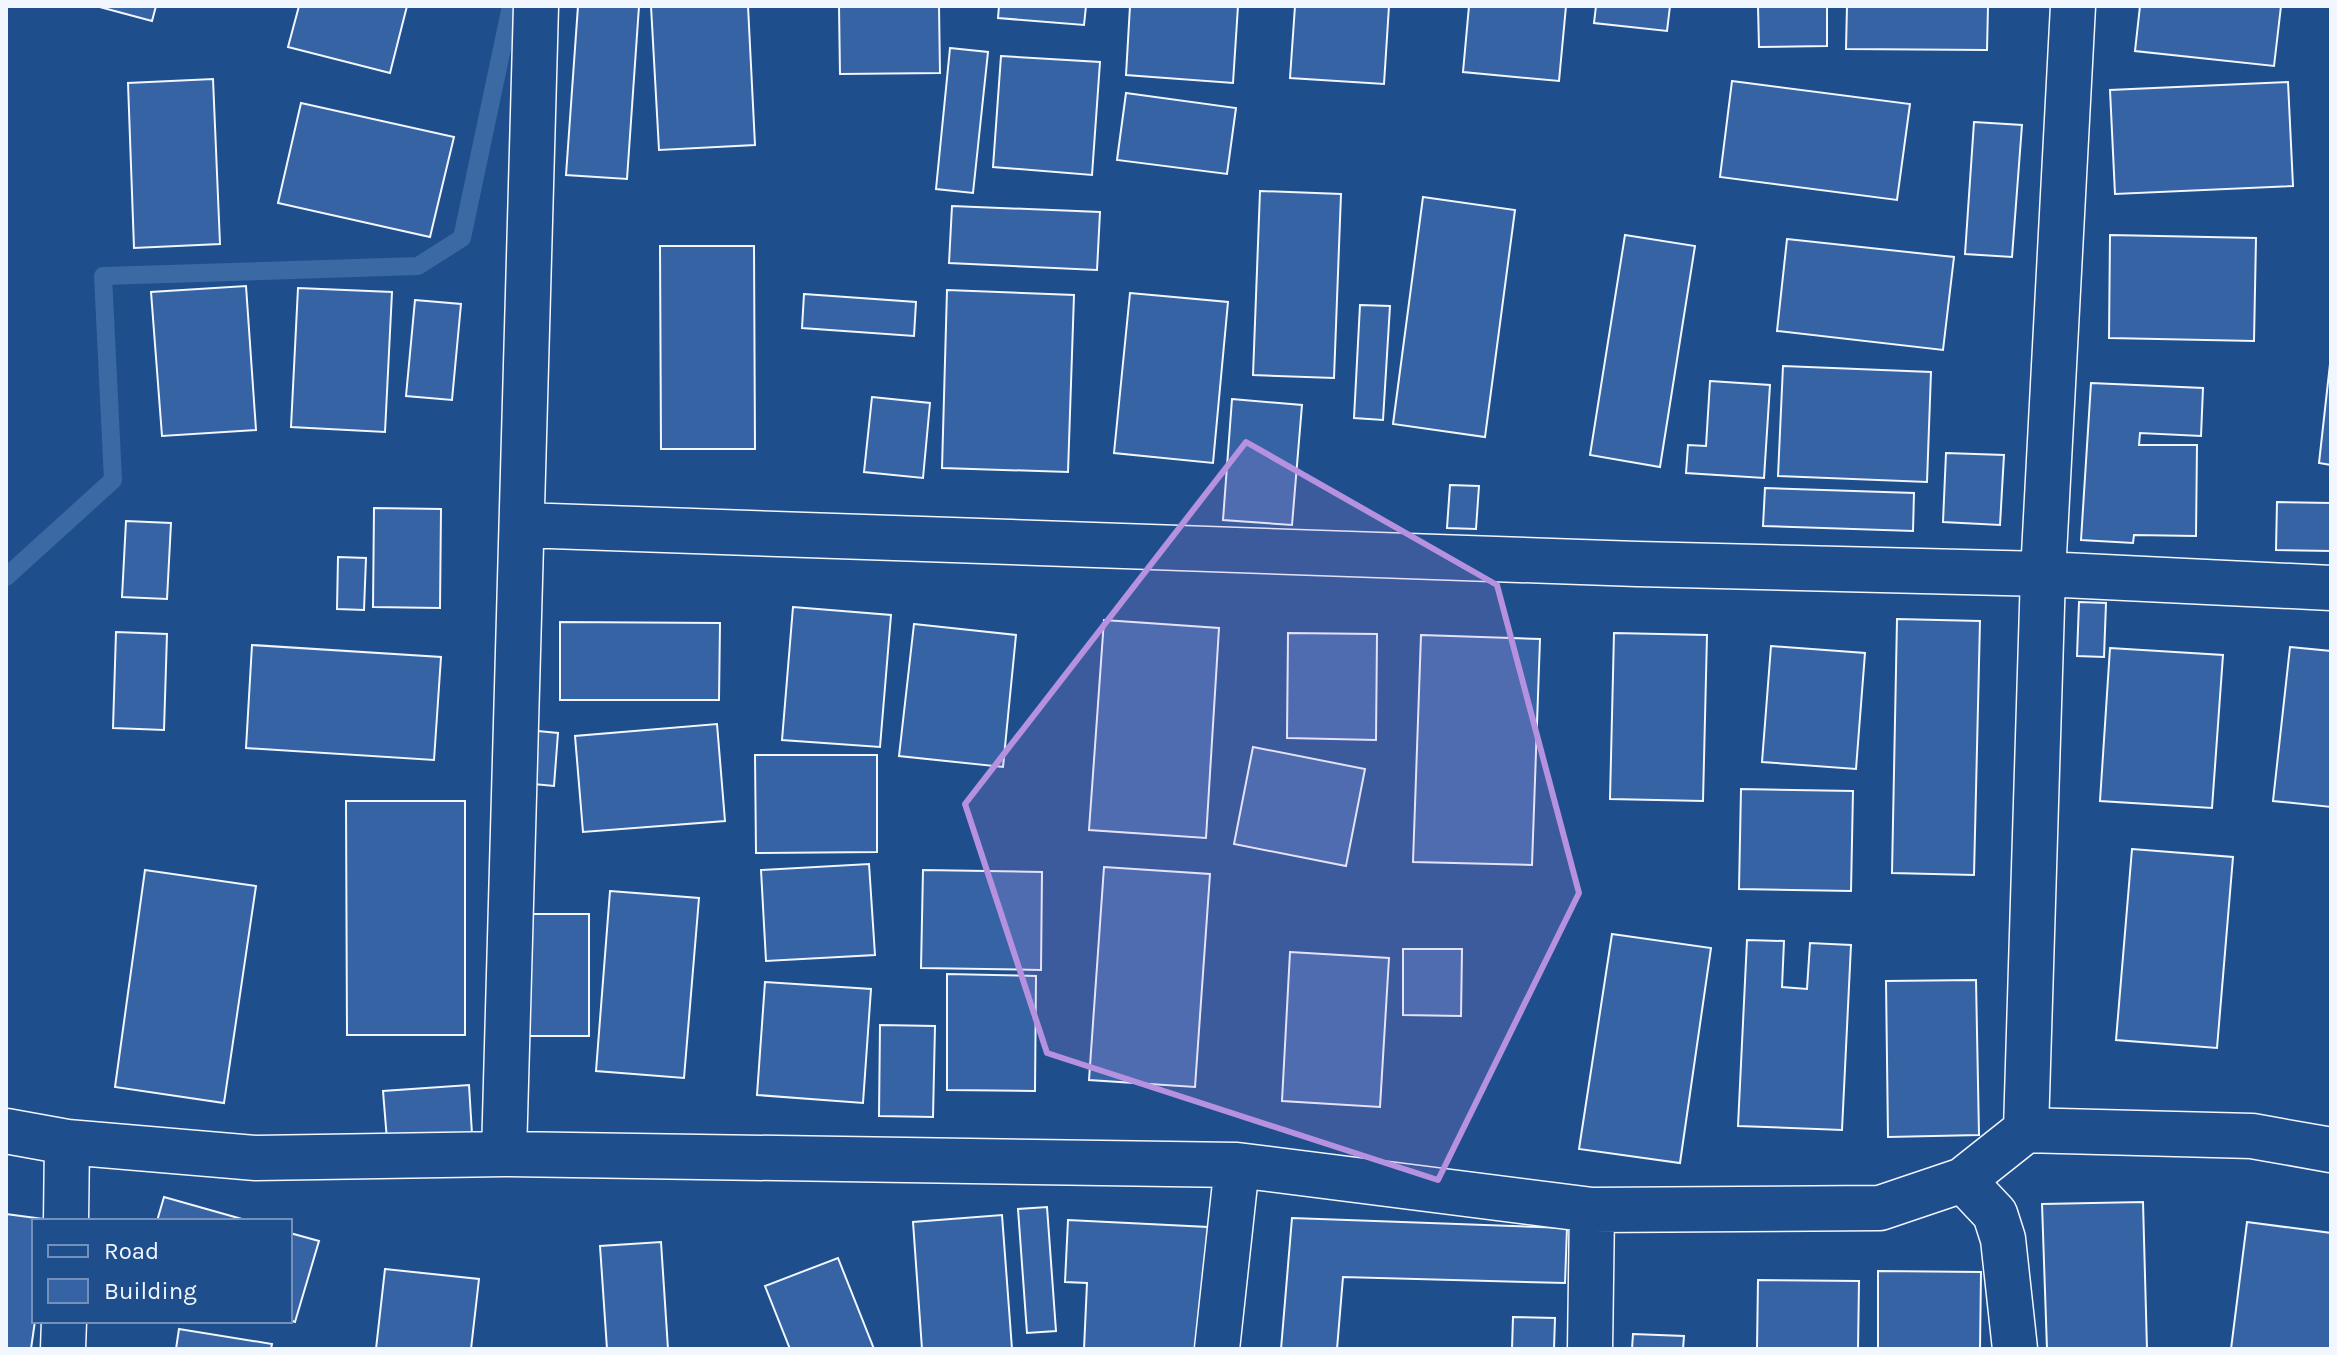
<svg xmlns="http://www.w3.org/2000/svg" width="2337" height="1355" font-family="Karla,sans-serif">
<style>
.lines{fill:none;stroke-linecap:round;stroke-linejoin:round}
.stream{stroke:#3b69a3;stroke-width:18}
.building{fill:#3563a3;stroke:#f2f6ff;stroke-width:2}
.street-casing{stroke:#f2f6ff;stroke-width:47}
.street{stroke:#1f4e8c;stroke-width:44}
.marked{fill:#b691df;fill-opacity:0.2;stroke:#b691df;stroke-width:6;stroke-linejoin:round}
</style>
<rect width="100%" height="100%" fill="#1f4e8c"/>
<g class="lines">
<!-- stream -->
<path class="stream" d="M 6,577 L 113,480 L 103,276 L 418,266 L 462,238 L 511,6"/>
</g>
<!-- building -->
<path class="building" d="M 96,6 L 156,6 L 152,21 Z
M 299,6 L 407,6 L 390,73 L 288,47 Z
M 578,6 L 639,6 L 627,179 L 566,175 Z
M 651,6 L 748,6 L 755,145 L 659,150 Z
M 839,6 L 939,6 L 940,73 L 840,74 Z
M 999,6 L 1086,6 L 1084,25 L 998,18 Z
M 1130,6 L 1238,6 L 1233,83 L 1126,75 Z
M 1295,6 L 1389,6 L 1384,84 L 1290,78 Z
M 1469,6 L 1566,6 L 1559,81 L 1463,72 Z
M 1596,6 L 1670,6 L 1667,31 L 1594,23 Z
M 1758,6 L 1827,6 L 1827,46 L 1759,47 Z
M 1847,6 L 1988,6 L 1987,50 L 1846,49 Z
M 2140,6 L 2281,6 L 2274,66 L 2135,51 Z
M 950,48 L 988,52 L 973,193 L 936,189 Z
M 1001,56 L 1100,62 L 1092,175 L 993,167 Z
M 213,79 L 220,244 L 134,248 L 128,83 Z
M 1732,81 L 1910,104 L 1897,200 L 1720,177 Z
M 2288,82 L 2293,186 L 2115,194 L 2110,90 Z
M 1126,93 L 1236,108 L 1227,174 L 1117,160 Z
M 301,103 L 454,137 L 430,237 L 278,203 Z
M 1974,122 L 2022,125 L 2012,257 L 1965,254 Z
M 1260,191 L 1341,194 L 1334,378 L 1253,375 Z
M 1423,197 L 1515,210 L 1485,437 L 1393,424 Z
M 952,206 L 1100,212 L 1097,270 L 949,263 Z
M 1625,235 L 1695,246 L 1660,467 L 1590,455 Z
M 2110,235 L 2256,238 L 2254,341 L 2109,338 Z
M 1787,239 L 1954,257 L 1943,350 L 1777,331 Z
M 660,246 L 754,246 L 755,449 L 661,449 Z
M 246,286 L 256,430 L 162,436 L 151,292 Z
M 298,288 L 392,292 L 385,432 L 291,427 Z
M 947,290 L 1074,295 L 1068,472 L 942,468 Z
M 1130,293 L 1228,302 L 1213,463 L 1114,453 Z
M 804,294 L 916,302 L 914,336 L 802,328 Z
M 415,300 L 461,304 L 452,400 L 406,396 Z
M 1360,305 L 1390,306 L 1383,420 L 1354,418 Z
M 2331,355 L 2331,465 L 2319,463 Z
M 1783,366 L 1931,372 L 1927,482 L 1778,476 Z
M 1710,381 L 1770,385 L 1764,478 L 1686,473 L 1688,445 L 1706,446 Z
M 2091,383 L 2203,388 L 2201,436 L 2140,433 L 2139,445 L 2197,445 L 2196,536 L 2134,535 L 2133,543 L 2081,540 Z
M 872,397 L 930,403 L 923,478 L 864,472 Z
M 1232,399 L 1302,405 L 1292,525 L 1223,520 Z
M 1946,453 L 2004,455 L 2000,525 L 1943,522 Z
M 1450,485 L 1479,486 L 1476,529 L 1447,528 Z
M 1765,488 L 1914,493 L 1913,531 L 1763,526 Z
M 2277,502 L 2331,503 L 2331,551 L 2276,550 Z
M 374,508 L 441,509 L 440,608 L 373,607 Z
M 126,521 L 171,523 L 167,599 L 122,597 Z
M 338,557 L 366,558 L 364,610 L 337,609 Z
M 2079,602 L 2106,603 L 2104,657 L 2077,656 Z
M 793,607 L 891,615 L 880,747 L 782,740 Z
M 1897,619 L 1980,621 L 1974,875 L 1892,873 Z
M 1104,620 L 1219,628 L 1206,838 L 1089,830 Z
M 560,622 L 720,623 L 719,700 L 560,700 Z
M 914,624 L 1016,635 L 1003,767 L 899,756 Z
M 116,632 L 167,634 L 164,730 L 113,728 Z
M 1288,633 L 1377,634 L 1376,740 L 1287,738 Z
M 1614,633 L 1707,635 L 1703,801 L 1610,799 Z
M 1421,635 L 1540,639 L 1532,865 L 1413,862 Z
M 252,645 L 441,657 L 434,760 L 246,748 Z
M 1771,646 L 1865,653 L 1856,769 L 1762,762 Z
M 2290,647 L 2331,651 L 2331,807 L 2273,801 Z
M 2110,648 L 2223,655 L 2212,808 L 2100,801 Z
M 717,724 L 725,821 L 583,832 L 575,736 Z
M 527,730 L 558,733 L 554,786 L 523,783 Z
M 1253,747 L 1365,769 L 1346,866 L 1234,844 Z
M 755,755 L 877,755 L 877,852 L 756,853 Z
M 1741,789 L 1853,791 L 1851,891 L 1739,889 Z
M 346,801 L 465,801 L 465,1035 L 347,1035 Z
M 2132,849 L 2233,857 L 2217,1048 L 2116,1040 Z
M 869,864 L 875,955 L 766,961 L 761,870 Z
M 1104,867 L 1210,874 L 1195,1087 L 1089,1080 Z
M 145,870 L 256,886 L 224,1103 L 115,1087 Z
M 923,870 L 1042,872 L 1041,970 L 921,968 Z
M 610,891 L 699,898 L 684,1078 L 596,1071 Z
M 530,914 L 589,914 L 589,1036 L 529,1036 Z
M 1612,934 L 1711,948 L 1680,1163 L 1579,1149 Z
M 1747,940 L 1784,941 L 1782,987 L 1807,989 L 1810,943 L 1851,945 L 1842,1130 L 1738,1126 Z
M 1403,949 L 1462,949 L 1461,1016 L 1403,1015 Z
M 1290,952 L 1389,958 L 1380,1107 L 1282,1101 Z
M 947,974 L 1036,976 L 1035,1091 L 947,1090 Z
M 1976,980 L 1979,1135 L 1888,1137 L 1886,981 Z
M 765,982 L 871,989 L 863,1103 L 757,1095 Z
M 880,1025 L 935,1026 L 933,1117 L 879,1116 Z
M 469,1085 L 472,1134 L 387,1140 L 383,1091 Z
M 164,1197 L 249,1221 L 157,1221 Z
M 2143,1202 L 2147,1349 L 2047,1349 L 2042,1204 Z
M 1047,1207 L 1056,1331 L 1027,1333 L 1018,1209 Z
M 6,1214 L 51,1220 L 34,1221 L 35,1321 L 31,1349 L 6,1349 Z
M 1002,1215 L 1012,1349 L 922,1349 L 913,1222 Z
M 1292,1218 L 1567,1228 L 1565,1283 L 1343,1277 L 1337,1349 L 1281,1349 Z
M 1068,1220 L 1208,1227 L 1202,1349 L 1084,1349 L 1087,1283 L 1065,1282 Z
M 2247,1222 L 2331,1233 L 2331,1349 L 2231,1349 Z
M 290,1233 L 319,1241 L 295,1322 L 290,1320 Z
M 661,1242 L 668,1349 L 607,1349 L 600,1246 Z
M 838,1258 L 874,1349 L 790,1349 L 765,1286 Z
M 385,1269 L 479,1279 L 471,1349 L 376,1349 Z
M 1878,1271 L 1981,1272 L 1980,1349 L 1878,1349 Z
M 1758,1280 L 1859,1281 L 1858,1349 L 1757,1349 Z
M 1513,1317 L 1555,1318 L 1554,1349 L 1512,1349 Z
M 179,1329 L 272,1344 L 271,1349 L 176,1349 Z
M 1633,1334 L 1684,1336 L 1683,1349 L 1632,1349 Z"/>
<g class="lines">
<defs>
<path id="street" d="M 522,525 L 1637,564 L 2043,574 L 2331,588
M 2026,1130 L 2252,1136 L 2331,1150
M 6,1131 L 67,1142 L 256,1158 L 504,1154 L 1237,1165
M 504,1154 L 536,6
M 1963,1180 L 1995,1214 L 2003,1239 L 2015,1349
M 66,1221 L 67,1142
M 63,1349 L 64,1321
M 1217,1349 L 1237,1165 L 1592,1210 L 1880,1208 L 1963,1180 L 2026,1130 L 2043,574 L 2073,6
M 1590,1349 L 1592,1210"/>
</defs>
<!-- street casing -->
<use href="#street" class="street-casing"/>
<!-- street -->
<use href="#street" class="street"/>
</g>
<!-- marked area -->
<path class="marked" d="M 1246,442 L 1497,585 L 1579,893 L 1438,1180 L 1047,1053 L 965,804 Z"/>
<!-- border -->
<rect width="2337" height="1355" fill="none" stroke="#f2f6ff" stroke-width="16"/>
<!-- legend -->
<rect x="32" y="1219" width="260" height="104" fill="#1f4e8c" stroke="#7391ba" stroke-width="2"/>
<rect x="48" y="1245" width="40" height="12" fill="#1f4e8c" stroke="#7391ba" stroke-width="2"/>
<text x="104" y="1259" font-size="24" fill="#f2f6ff">Road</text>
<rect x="48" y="1279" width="40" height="24" fill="#3563a3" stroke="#7391ba" stroke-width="2"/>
<text x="104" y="1299" font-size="24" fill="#f2f6ff">Building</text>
</svg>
